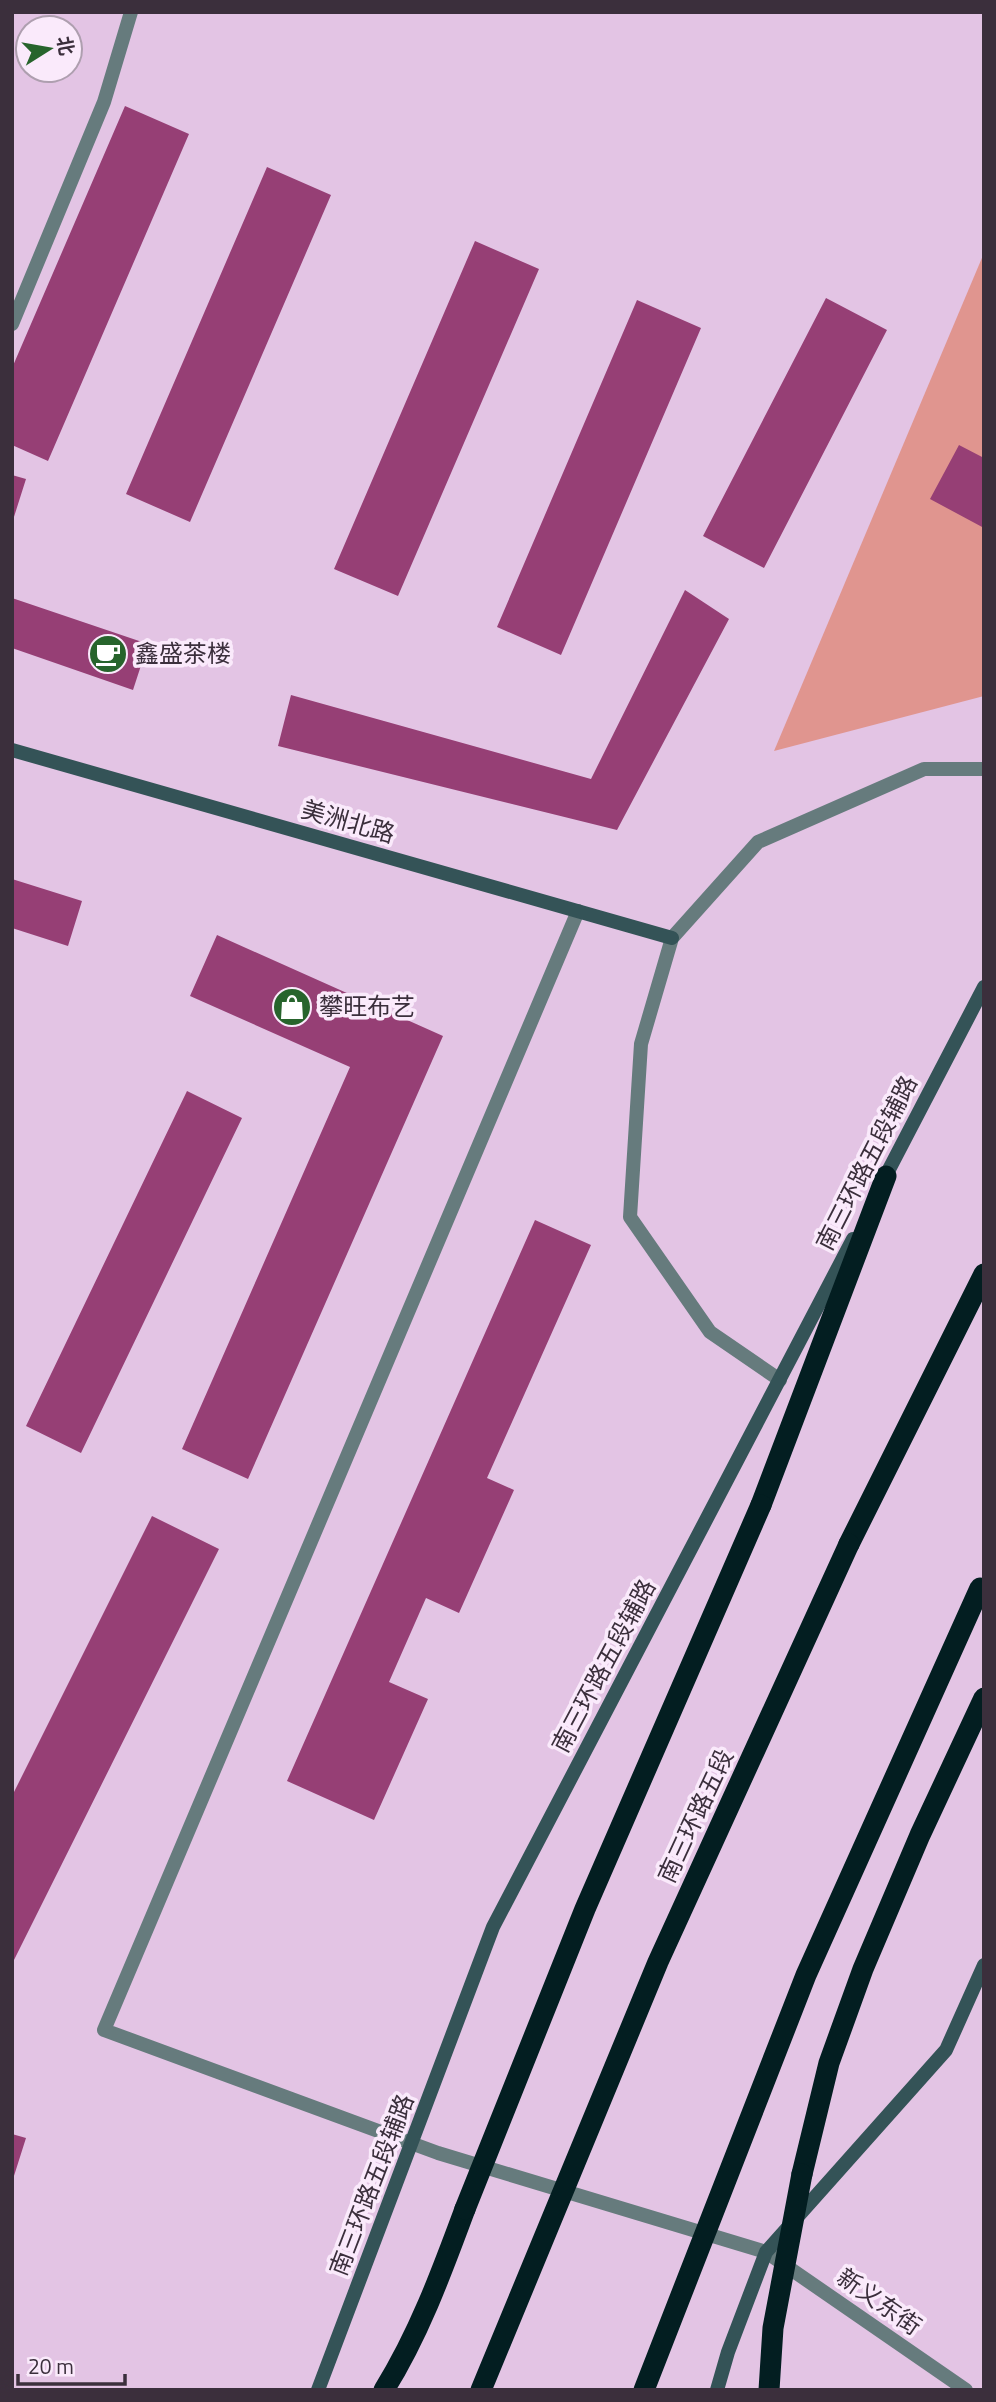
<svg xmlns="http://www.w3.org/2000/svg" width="996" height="2402" font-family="'Titillium Web','Noto Sans SC',sans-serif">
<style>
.green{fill:#e0958f}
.building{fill:#963f75}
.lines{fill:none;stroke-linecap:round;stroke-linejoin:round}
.street{stroke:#667b7d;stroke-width:14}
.secondary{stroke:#345357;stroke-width:14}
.highway{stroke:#031e21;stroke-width:21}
.highway-bridge{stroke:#031e21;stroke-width:21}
.labels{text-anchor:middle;stroke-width:7;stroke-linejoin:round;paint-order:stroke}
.poi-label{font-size:24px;fill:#3b2f3c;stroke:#faeafb;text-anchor:start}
.street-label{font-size:24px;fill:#3b2f3c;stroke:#faeafb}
</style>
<rect width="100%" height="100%" fill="#e3c4e4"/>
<!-- green -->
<path class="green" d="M 984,253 L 984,696 L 774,751 Z"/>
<!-- building -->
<path class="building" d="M 125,106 L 189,134 L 48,461 L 12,445 L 12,368 Z
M 267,167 L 331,195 L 190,522 L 126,494 Z
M 475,241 L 539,269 L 398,596 L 334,569 Z
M 826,298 L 887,330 L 764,568 L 703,536 Z
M 637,300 L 701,328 L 561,655 L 497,627 Z
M 959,445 L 984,458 L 984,528 L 930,499 Z
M 12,475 L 26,479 L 13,520 L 12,520 Z
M 685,590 L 729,619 L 617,830 L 278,746 L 291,695 L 591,779 Z
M 12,598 L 148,644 L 133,690 L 12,648 Z
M 12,879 L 82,901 L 68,946 L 12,928 Z
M 217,935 L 443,1036 L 248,1479 L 182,1449 L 350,1067 L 190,996 Z
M 187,1091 L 242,1118 L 81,1453 L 26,1426 Z
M 535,1220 L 591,1245 L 487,1478 L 514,1490 L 459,1613 L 426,1598 L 389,1682 L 428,1699 L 374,1820 L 287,1781 Z
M 152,1516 L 219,1549 L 12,1964 L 12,1796 Z
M 12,2134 L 26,2138 L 13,2179 L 12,2178 Z"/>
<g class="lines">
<!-- street -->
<path class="street" d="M 12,324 L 104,102 L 131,12
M 578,911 L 104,2030 L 438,2153 L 766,2252 L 966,2390
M 780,1380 L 710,1332 L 630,1217 L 641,1044 L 672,938 L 758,842 L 924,769 L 984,769"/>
<!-- secondary -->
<path class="secondary" d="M 12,750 L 672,938
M 883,1181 L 984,987
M 318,2390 L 493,1927 L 853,1239
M 717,2390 L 728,2352 L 766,2252 L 946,2050 L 984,1965"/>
<!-- highway -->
<path class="highway" d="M 761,1505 L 886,1176
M 849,1544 L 984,1274
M 802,2174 L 829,2063 L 863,1969 L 920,1835 L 984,1698
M 384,2390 C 419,2334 442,2271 465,2209"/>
<!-- highway-bridge -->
<path class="highway-bridge" d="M 465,2209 L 585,1909 L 761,1505
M 481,2390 L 658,1962 L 849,1544
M 644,2390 L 806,1975 L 980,1588
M 769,2390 L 773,2328 L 802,2174"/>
</g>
<!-- icons -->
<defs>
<symbol id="cafe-disc" viewBox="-11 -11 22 22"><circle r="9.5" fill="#27642c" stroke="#faeafb"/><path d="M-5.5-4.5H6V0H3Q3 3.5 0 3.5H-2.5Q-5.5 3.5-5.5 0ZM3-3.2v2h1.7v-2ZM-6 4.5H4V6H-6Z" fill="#fff"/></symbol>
<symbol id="shop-disc" viewBox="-11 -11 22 22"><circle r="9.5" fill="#27642c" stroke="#faeafb"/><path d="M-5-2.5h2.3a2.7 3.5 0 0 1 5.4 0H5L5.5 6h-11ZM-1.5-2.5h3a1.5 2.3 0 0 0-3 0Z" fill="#fff"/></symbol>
</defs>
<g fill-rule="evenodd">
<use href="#cafe-disc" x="86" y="632" width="44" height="44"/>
<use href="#shop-disc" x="270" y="985" width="44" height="44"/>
</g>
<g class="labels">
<!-- poi labels -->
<g class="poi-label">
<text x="135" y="662">鑫盛茶楼</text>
<text x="319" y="1015">攀旺布艺</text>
</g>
<!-- street labels -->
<g class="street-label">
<text transform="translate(348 822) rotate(16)" y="8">美洲北路</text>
<text transform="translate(867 1163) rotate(-63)" y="8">南三环路五段辅路</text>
<text transform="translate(604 1666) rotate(-62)" y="8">南三环路五段辅路</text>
<text transform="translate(696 1816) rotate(-65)" y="8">南三环路五段</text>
<text transform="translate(372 2185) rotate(-69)" y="8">南三环路五段辅路</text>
<text transform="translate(879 2302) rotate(35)" y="8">新义东街</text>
</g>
</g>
<!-- border -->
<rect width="996" height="2402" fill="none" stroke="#3b2f3c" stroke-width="28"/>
<!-- north arrow -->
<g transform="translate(49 49) rotate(79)"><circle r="33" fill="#faeafb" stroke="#ae9faf" stroke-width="2"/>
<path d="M0-5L12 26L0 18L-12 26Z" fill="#27642c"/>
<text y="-10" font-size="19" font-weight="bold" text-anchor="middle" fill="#3b2f3c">北</text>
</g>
<!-- scale -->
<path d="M18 2374v10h107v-10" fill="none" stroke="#3b2f3c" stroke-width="3.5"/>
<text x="28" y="2374" font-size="21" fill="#3b2f3c" stroke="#faeafb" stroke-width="5" paint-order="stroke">20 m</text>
</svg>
